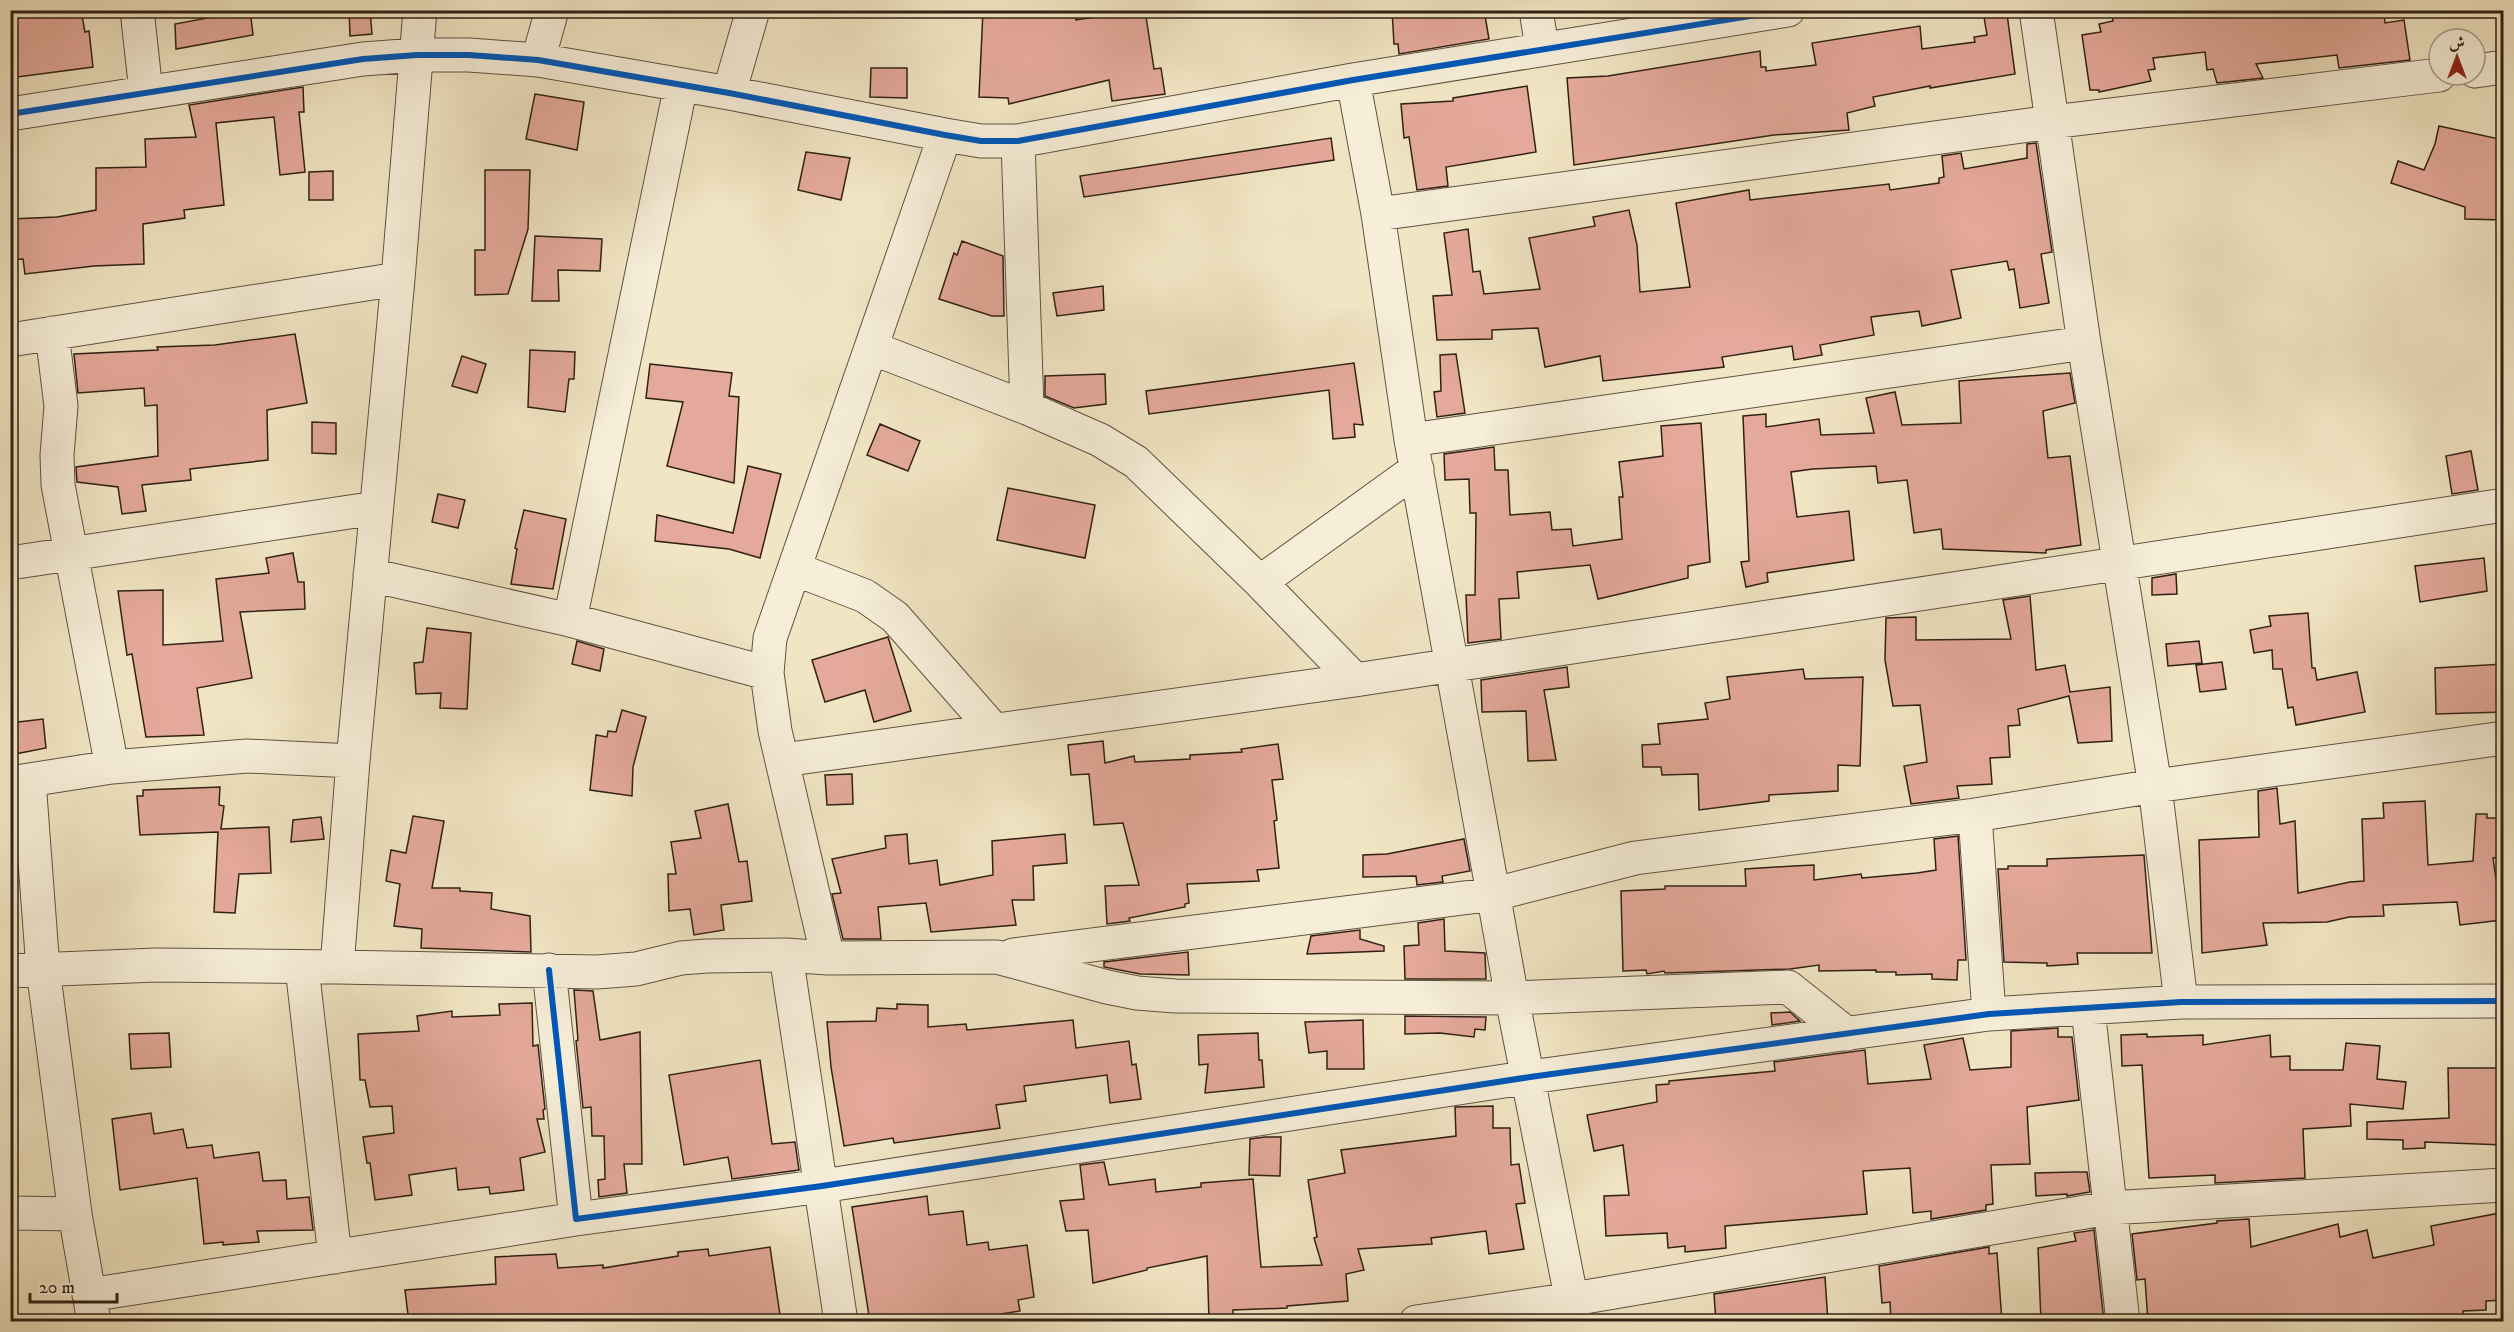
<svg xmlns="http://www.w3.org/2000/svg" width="2514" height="1332" font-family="'IM FELL DW Pica',Amiri,serif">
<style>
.building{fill:#e4a99a;stroke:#302114;stroke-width:1.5}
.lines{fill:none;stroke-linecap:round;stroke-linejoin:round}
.minor-casing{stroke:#605240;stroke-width:35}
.minor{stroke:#f6eed8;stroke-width:33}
.cycleway-casing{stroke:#f6eed8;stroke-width:10}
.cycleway{stroke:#0057b8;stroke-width:6}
</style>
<rect width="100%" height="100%" fill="#f1e5c3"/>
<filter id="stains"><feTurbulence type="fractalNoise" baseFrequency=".00333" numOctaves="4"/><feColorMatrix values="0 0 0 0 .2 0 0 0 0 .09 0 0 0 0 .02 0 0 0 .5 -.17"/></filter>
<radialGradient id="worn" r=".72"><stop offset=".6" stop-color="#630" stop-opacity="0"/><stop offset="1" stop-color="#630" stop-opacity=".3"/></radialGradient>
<!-- building -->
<path class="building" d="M 10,10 L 81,10 L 85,32 L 89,31 L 93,67 L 10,78 Z
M 250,10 L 253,35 L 176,49 L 175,24 Z
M 349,10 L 370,10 L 372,34 L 350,36 Z
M 983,10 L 1075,10 L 1076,20 L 1145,10 L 1154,69 L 1161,68 L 1165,94 L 1112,101 L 1109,80 L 1009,104 L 1008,98 L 979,97 Z
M 1392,10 L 1484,10 L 1489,39 L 1399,54 L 1398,44 L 1394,44 Z
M 2111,10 L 2384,10 L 2385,23 L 2404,20 L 2410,60 L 2339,68 L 2337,55 L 2256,64 L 2263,78 L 2217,83 L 2213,69 L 2207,70 L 2205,52 L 2153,58 L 2155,69 L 2148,70 L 2151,81 L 2099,92 L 2099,90 L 2090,90 L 2082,35 L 2101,32 L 2099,24 L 2113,21 Z
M 2007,14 L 2015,74 L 1930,88 L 1930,86 L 1873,97 L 1875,106 L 1847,113 L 1849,130 L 1774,135 L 1574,165 L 1567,78 L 1608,76 L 1760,51 L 1761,67 L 1766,67 L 1766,71 L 1816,65 L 1812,43 L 1920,26 L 1922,49 L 1975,42 L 1974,37 L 1987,35 L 1984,17 Z
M 871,68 L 907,68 L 907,98 L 870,97 Z
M 1527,86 L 1536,152 L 1446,167 L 1448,186 L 1417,190 L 1409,137 L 1404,138 L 1401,104 L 1453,101 L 1453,98 Z
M 303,87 L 304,112 L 299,112 L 305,172 L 280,175 L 274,117 L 216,123 L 224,205 L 184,210 L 185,218 L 143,224 L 144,264 L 94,266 L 25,274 L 23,259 L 10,260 L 10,219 L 57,217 L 96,210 L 96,168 L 146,167 L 145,139 L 196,137 L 189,105 Z
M 535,94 L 584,102 L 577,150 L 526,139 Z
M 2439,126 L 2504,140 L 2504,220 L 2465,219 L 2465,207 L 2391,183 L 2398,161 L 2424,170 L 2435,144 Z
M 1331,138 L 1334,160 L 1084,197 L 1080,176 Z
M 2036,143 L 2052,252 L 2041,254 L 2049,303 L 2020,308 L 2014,269 L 2009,270 L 2007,261 L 1951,270 L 1961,318 L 1922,326 L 1919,311 L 1871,317 L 1874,335 L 1820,345 L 1822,355 L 1794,360 L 1792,346 L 1722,357 L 1724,367 L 1603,381 L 1600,356 L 1545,367 L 1538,328 L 1492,330 L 1492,339 L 1437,340 L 1433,296 L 1452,295 L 1444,233 L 1468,229 L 1473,272 L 1480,271 L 1484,294 L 1540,289 L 1529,238 L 1595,226 L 1593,217 L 1629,210 L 1637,245 L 1640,292 L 1690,287 L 1676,203 L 1749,190 L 1750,200 L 1889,184 L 1890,190 L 1939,183 L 1939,178 L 1944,177 L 1942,156 L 1961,153 L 1964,169 L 2027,158 L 2027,144 Z
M 806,152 L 850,158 L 841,200 L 798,190 Z
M 485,170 L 530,170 L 528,229 L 508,294 L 475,295 L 475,250 L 485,250 Z
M 333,171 L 333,200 L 309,200 L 309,172 Z
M 535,236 L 602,239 L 600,271 L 558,270 L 559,301 L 532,301 Z
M 962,241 L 1003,256 L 1004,316 L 992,316 L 939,299 L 954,253 L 957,255 Z
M 1103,286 L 1104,310 L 1057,316 L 1053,293 Z
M 295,334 L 307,403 L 267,410 L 268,460 L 190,469 L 191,480 L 142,485 L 146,511 L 122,514 L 118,487 L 77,482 L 76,467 L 158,456 L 157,405 L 145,406 L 144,388 L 78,393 L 74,354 L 158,350 L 157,347 L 215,345 Z
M 530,350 L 575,352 L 574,379 L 569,379 L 565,412 L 528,407 Z
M 1456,354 L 1465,413 L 1437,417 L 1434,392 L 1441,391 L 1440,355 Z
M 462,356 L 486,364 L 477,393 L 452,386 Z
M 1354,363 L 1363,425 L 1354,424 L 1355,437 L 1333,439 L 1329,390 L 1149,414 L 1146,391 Z
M 650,364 L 732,373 L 729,396 L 739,397 L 734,483 L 667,466 L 683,402 L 646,398 Z
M 2070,373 L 2075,403 L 2043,411 L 2048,458 L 2070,456 L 2081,545 L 2046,550 L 2046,553 L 1943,549 L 1941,529 L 1914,533 L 1907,480 L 1878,483 L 1876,466 L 1813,469 L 1791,472 L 1797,517 L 1849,511 L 1854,560 L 1767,573 L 1768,582 L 1746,587 L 1741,562 L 1749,561 L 1743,416 L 1766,414 L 1766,427 L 1819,419 L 1821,435 L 1874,433 L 1866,398 L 1895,392 L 1902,425 L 1961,423 L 1959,381 Z
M 1105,374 L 1106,404 L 1074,408 L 1045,396 L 1045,376 Z
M 312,422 L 336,423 L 336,454 L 312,453 Z
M 1701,423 L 1710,562 L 1688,566 L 1688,578 L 1598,599 L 1590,565 L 1517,572 L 1519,598 L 1499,599 L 1501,639 L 1468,643 L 1466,595 L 1475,595 L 1476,513 L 1470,513 L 1469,479 L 1445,480 L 1444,454 L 1494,447 L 1495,470 L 1508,470 L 1510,515 L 1550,512 L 1552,530 L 1571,529 L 1573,546 L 1622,539 L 1619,497 L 1623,497 L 1619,462 L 1663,456 L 1661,426 Z
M 880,424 L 920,441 L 908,471 L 867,455 Z
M 2471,451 L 2478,490 L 2452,494 L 2446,456 Z
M 748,466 L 781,474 L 760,558 L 729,549 L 655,541 L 657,515 L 733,533 Z
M 1008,488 L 1095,505 L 1085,558 L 997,540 Z
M 438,494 L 465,500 L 458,528 L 432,522 Z
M 524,510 L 566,519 L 553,589 L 511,584 L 517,549 L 515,548 Z
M 293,553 L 298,582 L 304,582 L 305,609 L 240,612 L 252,678 L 197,688 L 204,735 L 146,737 L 132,654 L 127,655 L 118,591 L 163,590 L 163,645 L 223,641 L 216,579 L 269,573 L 266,558 Z
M 2484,558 L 2487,591 L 2420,602 L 2415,566 Z
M 2176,574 L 2177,594 L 2152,595 L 2152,578 Z
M 2030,596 L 2036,670 L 2065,665 L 2070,692 L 2110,687 L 2112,741 L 2078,743 L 2069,696 L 2018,709 L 2020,725 L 2008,726 L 2010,757 L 1990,758 L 1992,784 L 1957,786 L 1959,798 L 1911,804 L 1904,766 L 1927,762 L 1920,705 L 1893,706 L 1885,660 L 1886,618 L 1916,617 L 1916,640 L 2011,639 L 2003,600 Z
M 2308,613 L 2312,668 L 2315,668 L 2317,680 L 2357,672 L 2365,712 L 2296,725 L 2293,707 L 2288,708 L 2282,669 L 2273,669 L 2272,650 L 2254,653 L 2250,630 L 2271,626 L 2269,616 Z
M 427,628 L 471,633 L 467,709 L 440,708 L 441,693 L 416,694 L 414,663 L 423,662 Z
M 888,637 L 911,711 L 874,722 L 865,690 L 825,702 L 812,660 Z
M 577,641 L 604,649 L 600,671 L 572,664 Z
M 2199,641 L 2202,663 L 2168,666 L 2166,644 Z
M 2222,662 L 2226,689 L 2200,692 L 2196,665 Z
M 2504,664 L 2504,712 L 2436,714 L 2435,668 Z
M 1567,667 L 1569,687 L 1544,690 L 1556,760 L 1528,761 L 1526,711 L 1482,712 L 1481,680 Z
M 1803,669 L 1805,679 L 1863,677 L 1860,766 L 1838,765 L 1838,791 L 1769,795 L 1769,801 L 1699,810 L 1698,774 L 1662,775 L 1661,767 L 1643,767 L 1642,745 L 1660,744 L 1658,724 L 1708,719 L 1705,703 L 1730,699 L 1727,677 Z
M 622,710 L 646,717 L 633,767 L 632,796 L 590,790 L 596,735 L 607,737 L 608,731 L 616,732 Z
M 43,719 L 46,748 L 10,755 L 10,723 Z
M 1103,741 L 1105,763 L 1134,756 L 1135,762 L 1190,759 L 1190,755 L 1242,752 L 1241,749 L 1278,744 L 1283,779 L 1272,780 L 1277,820 L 1274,821 L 1279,868 L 1257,870 L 1259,881 L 1187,884 L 1189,903 L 1185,904 L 1185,907 L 1129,918 L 1130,921 L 1107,924 L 1105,886 L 1139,885 L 1123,823 L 1094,825 L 1089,774 L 1071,775 L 1068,745 Z
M 852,774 L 853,804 L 827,805 L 825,775 Z
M 220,787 L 219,805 L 224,806 L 221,829 L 269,827 L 271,873 L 239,874 L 235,913 L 214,912 L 218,832 L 140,835 L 137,796 L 143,796 L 143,790 Z
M 2277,788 L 2280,824 L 2295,821 L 2298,893 L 2350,882 L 2364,881 L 2362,819 L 2384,818 L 2383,803 L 2425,801 L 2428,865 L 2473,861 L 2476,814 L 2487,814 L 2487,818 L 2504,818 L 2504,857 L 2493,858 L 2502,920 L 2460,925 L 2457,902 L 2383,905 L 2384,916 L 2349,917 L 2327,922 L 2263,923 L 2267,945 L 2202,953 L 2199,840 L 2259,837 L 2258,791 Z
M 728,804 L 739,862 L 747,861 L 752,901 L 721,905 L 724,930 L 694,935 L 690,909 L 669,911 L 668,874 L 676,874 L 671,842 L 701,838 L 695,811 Z
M 413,816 L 444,821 L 432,888 L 460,888 L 460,891 L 492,893 L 491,909 L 530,916 L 531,952 L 421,948 L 422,929 L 394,926 L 400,884 L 386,881 L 391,850 L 406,853 Z
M 321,817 L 324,839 L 291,842 L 293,820 Z
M 907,834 L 909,864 L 937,860 L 940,885 L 993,875 L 992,841 L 1065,834 L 1067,863 L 1033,866 L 1034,900 L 1012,900 L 1016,925 L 931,932 L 926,903 L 878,907 L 881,939 L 843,939 L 832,894 L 841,893 L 832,859 L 886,848 L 885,836 Z
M 1958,836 L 1966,960 L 1958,960 L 1957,980 L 1932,979 L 1932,974 L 1896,975 L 1896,972 L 1876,972 L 1876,970 L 1819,971 L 1819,965 L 1790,969 L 1665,973 L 1664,971 L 1647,974 L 1646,970 L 1623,971 L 1621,891 L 1665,889 L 1665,886 L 1746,886 L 1745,869 L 1793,866 L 1814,865 L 1814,880 L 1861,874 L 1862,878 L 1917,873 L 1936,870 L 1934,839 Z
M 1464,839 L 1470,871 L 1442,876 L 1443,882 L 1417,885 L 1416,876 L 1363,877 L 1363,855 L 1387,854 Z
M 2144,855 L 2152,953 L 2077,953 L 2078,964 L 2047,966 L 2047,963 L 2004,962 L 1998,869 L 2008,869 L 2008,866 L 2047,866 L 2047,859 Z
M 1444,919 L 1445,951 L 1485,953 L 1486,979 L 1405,979 L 1404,946 L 1419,945 L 1418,923 Z
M 1360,930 L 1360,939 L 1384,946 L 1384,951 L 1307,954 L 1311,936 Z
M 1188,952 L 1189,975 L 1140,974 L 1104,967 L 1104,962 Z
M 574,990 L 593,991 L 600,1040 L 640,1032 L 642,1164 L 624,1164 L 627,1193 L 599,1197 L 598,1180 L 605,1179 L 604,1136 L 592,1136 L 591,1107 L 583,1108 L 576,1041 L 578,1040 Z
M 532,1003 L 533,1046 L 538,1045 L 545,1109 L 543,1110 L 544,1119 L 537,1119 L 545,1152 L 520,1158 L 524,1190 L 490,1194 L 489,1187 L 458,1190 L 456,1168 L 409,1175 L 412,1195 L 375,1200 L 370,1163 L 367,1163 L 363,1137 L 394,1133 L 392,1106 L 370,1107 L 365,1080 L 360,1080 L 358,1034 L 419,1031 L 417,1016 L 452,1011 L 452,1017 L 500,1015 L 499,1004 Z
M 897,1004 L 928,1005 L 928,1027 L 966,1024 L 967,1030 L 1073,1020 L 1076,1048 L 1129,1041 L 1132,1065 L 1136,1064 L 1141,1099 L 1110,1103 L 1107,1075 L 1024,1086 L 1026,1101 L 996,1105 L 1000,1128 L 894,1143 L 893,1138 L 844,1146 L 831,1067 L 827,1022 L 876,1021 L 877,1008 L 897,1009 Z
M 1790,1012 L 1800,1021 L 1772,1025 L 1771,1013 Z
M 1405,1016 L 1486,1017 L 1485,1030 L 1475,1029 L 1474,1037 L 1440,1033 L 1405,1034 Z
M 1363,1020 L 1364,1069 L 1327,1069 L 1327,1051 L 1309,1053 L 1305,1022 Z
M 2058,1028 L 2058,1037 L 2072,1037 L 2079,1100 L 2027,1107 L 2030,1164 L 1991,1165 L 1993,1204 L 1986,1205 L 1986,1210 L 1931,1219 L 1931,1211 L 1913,1213 L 1910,1168 L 1863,1171 L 1867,1214 L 1725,1226 L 1726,1248 L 1685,1252 L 1685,1246 L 1668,1248 L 1667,1233 L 1606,1236 L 1604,1196 L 1629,1195 L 1623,1145 L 1594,1151 L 1587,1115 L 1657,1102 L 1656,1085 L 1669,1084 L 1669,1081 L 1775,1071 L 1774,1062 L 1865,1050 L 1868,1084 L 1931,1079 L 1924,1045 L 1963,1038 L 1970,1070 L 2011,1067 L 2011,1031 Z
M 169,1033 L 171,1067 L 131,1069 L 129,1034 Z
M 1258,1033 L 1259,1060 L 1262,1060 L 1264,1087 L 1205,1093 L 1208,1064 L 1199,1065 L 1198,1035 Z
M 2147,1034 L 2147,1037 L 2203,1035 L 2203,1045 L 2270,1035 L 2271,1057 L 2290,1056 L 2290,1070 L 2343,1070 L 2346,1043 L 2380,1046 L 2377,1079 L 2406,1082 L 2403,1109 L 2350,1104 L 2351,1126 L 2303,1129 L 2305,1178 L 2215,1183 L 2215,1175 L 2149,1178 L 2142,1065 L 2122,1066 L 2121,1035 Z
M 760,1060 L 772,1144 L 795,1142 L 799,1170 L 732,1179 L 728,1157 L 684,1165 L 669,1075 Z
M 2448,1068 L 2504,1068 L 2504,1145 L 2425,1142 L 2425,1148 L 2403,1149 L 2403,1140 L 2367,1139 L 2367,1122 L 2449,1118 Z
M 1493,1106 L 1493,1128 L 1510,1128 L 1511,1165 L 1519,1164 L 1525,1203 L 1516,1204 L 1524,1249 L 1489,1254 L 1486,1231 L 1431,1238 L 1432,1244 L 1358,1249 L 1364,1270 L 1346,1274 L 1348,1301 L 1287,1306 L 1287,1308 L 1233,1310 L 1233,1319 L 1209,1320 L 1207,1256 L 1147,1268 L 1147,1270 L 1093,1283 L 1088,1230 L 1066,1231 L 1060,1201 L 1084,1199 L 1080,1165 L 1104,1162 L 1109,1185 L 1155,1179 L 1156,1192 L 1201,1187 L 1201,1183 L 1253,1179 L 1261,1267 L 1322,1265 L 1314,1238 L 1317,1237 L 1308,1180 L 1345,1173 L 1341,1150 L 1456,1136 L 1455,1107 Z
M 151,1113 L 154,1134 L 183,1129 L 187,1148 L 212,1145 L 214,1158 L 259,1152 L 263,1181 L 286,1180 L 287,1199 L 309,1197 L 313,1230 L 257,1231 L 259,1242 L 223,1245 L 223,1242 L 204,1244 L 197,1178 L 120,1190 L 112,1119 Z
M 1265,1137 L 1281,1137 L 1280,1176 L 1249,1175 L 1250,1139 Z
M 2074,1172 L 2087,1172 L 2090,1192 L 2067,1196 L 2067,1194 L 2036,1196 L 2035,1173 Z
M 927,1196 L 929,1215 L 963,1211 L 967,1245 L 988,1242 L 989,1250 L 1027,1245 L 1034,1297 L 1018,1300 L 1020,1311 L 983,1317 L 983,1322 L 870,1322 L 852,1207 Z
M 2500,1213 L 2504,1300 L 2486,1301 L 2486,1310 L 2463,1311 L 2463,1322 L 2391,1322 L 2390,1319 L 2337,1322 L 2148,1322 L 2145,1279 L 2137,1280 L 2132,1234 L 2217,1223 L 2217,1221 L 2249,1219 L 2251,1247 L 2338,1224 L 2340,1237 L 2367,1230 L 2373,1258 L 2434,1245 L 2431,1226 Z
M 2094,1230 L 2104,1322 L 2041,1322 L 2038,1248 L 2076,1241 L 2074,1233 Z
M 770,1247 L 781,1322 L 692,1322 L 691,1317 L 662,1322 L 418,1322 L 417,1314 L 408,1315 L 405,1290 L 496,1284 L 495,1257 L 556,1254 L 558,1268 L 603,1265 L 603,1268 L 678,1256 L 678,1252 L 708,1249 L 709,1256 Z
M 1989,1247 L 1989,1254 L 1997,1253 L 2002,1322 L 1891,1322 L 1890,1302 L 1882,1303 L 1879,1266 Z
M 1825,1277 L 1828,1322 L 1716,1322 L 1714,1294 Z"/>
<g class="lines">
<defs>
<path id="minor" d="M 137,10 L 146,92
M 1536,10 L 1542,48
M 2036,10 L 2084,343 L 2155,786 L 2181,1002
M 538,60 L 552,10
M 2475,71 L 2504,67
M 1353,80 L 1378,214 L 1411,440 L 1512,998 L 1576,1322
M 729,93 L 753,10
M 10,114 L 363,59 L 417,55 L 469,55 L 538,60 L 729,93 L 945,135 L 981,141 L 1018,141 L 1353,80 L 1788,10
M 1018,141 L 1027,408
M 1378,214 L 2052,122 L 2439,75
M 52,333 L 61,406 L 57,455 L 58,485 L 112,767
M 10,340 L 398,279
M 872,348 L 1027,408 L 1100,440 L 1136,462 L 1260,582 L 1355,680
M 1411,440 L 2084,343
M 10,563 L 376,508
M 795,569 L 865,596 L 895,617 L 994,730
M 370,575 L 570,620 L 767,673
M 1260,582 L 1417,469
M 570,620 L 681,85
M 783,760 L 1355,680 L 2504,505
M 29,781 L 43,969 L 75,1214 L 94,1322
M 10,783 L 112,767 L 247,756 L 353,761
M 1975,815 L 1989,1014
M 786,955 L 841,1322
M 1013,955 L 1495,894 L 1635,858 L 1975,815 L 2155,786 L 2504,738
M 828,958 L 775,731 L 767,673 L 770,638 L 945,135
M 302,967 L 335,1257
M 337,967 L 597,972 L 636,969 L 681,958 L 707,956 L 786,955 L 828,958 L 997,957 L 1107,987 L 1137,993 L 1175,996 L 1512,998 L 1788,987 L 1847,1034
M 549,970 L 576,1219 L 822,1186 L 1530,1077 L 1989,1014 L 2181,1002 L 2504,1001
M 10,971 L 156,965 L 337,967 L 353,761 L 398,279 L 420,10
M 2088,1009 L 2123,1322
M 10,1213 L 75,1214
M 89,1295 L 576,1219
M 1416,1322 L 1573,1299 L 2109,1208 L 2504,1185"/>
</defs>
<!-- minor casing -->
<use href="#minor" class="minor-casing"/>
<!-- minor -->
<use href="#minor" class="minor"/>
<defs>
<path id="cycleway" d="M 10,114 L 363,59 L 417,55 L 469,55 L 538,60 L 729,93 L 945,135 L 981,141 L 1018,141 L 1353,80 L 1788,10
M 549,970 L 576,1219 L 822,1186 L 1530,1077 L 1989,1014 L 2181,1002 L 2504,1001"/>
</defs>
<!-- cycleway casing -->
<use href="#cycleway" class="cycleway-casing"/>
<!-- cycleway -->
<use href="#cycleway" class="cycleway"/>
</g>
<!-- margin -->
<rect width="2514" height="1332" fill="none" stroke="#f1e5c3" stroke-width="36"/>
<rect x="12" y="12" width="2490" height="1308" fill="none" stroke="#302114" stroke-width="3"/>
<rect x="18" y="18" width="2478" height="1296" fill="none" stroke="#302114" stroke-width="1.5"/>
<!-- north arrow -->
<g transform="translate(2457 57)"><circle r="28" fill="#f6eed8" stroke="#a79c8a" stroke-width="1.5"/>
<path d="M0-4.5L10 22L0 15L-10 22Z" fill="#8f2418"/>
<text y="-9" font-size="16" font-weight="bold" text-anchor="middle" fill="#302114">ش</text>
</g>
<!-- scale -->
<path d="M30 1293v9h87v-9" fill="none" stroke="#302114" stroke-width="3"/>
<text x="39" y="1293" font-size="18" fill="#302114" stroke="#f6eed8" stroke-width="4.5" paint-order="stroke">20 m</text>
<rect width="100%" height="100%" filter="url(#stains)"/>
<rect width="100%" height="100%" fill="url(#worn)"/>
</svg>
